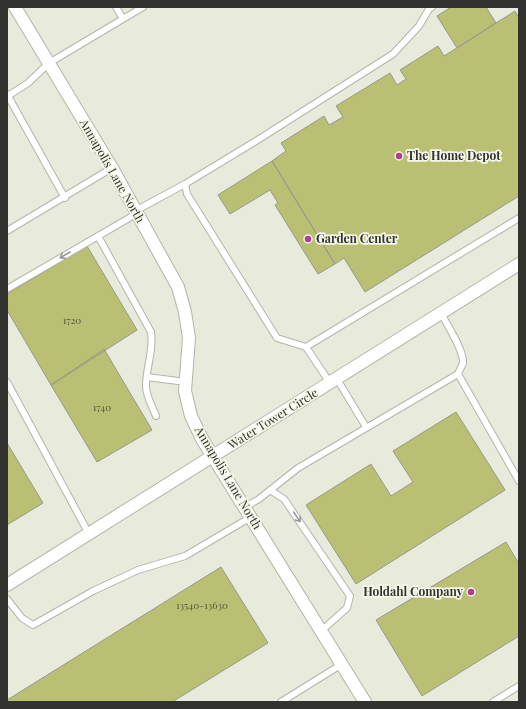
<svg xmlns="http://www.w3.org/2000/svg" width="526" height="709" font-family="'Playfair Display',serif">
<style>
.building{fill:#b9c073;stroke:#97998c}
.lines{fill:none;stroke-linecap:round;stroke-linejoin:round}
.service-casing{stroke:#b4b5a9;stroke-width:8}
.minor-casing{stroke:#b4b5a9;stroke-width:14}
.service{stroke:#fff;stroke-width:6}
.minor{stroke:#fff;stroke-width:12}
.oneway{stroke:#989996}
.poi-dot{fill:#b33c92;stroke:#f5f7e9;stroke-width:1.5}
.labels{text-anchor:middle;stroke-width:3.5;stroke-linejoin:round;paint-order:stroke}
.number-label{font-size:10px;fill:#54563f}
.poi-label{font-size:12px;font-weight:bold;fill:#32332e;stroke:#f5f7e9;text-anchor:start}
.street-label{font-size:12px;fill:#32332e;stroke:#f5f7e9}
</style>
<rect width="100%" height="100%" fill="#e8eadc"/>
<!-- building -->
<path class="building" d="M 451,7 L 486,7 L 496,23 L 457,48 L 437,16 Z
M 515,11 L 519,18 L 519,196 L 365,292 L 344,258 L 335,264 L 272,161 L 286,151 L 281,143 L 324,116 L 329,125 L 343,117 L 336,106 L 390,73 L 397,85 L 406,79 L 400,70 L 438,46 L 444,56 Z
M 272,161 L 335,264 L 318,274 L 275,205 L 278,203 L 270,190 L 230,214 L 218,195 Z
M 87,246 L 137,330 L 51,385 L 7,310 L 7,294 Z
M 104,349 L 152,430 L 97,462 L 51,385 Z
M 456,412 L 505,490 L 356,584 L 306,505 L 371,464 L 391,496 L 413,482 L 393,451 Z
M 7,443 L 43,503 L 7,525 Z
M 506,542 L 519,564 L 519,636 L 422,696 L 376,620 Z
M 221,567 L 268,643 L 172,702 L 7,702 L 7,700 Z"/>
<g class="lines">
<defs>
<path id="service" d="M 116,7 L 123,19
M 7,94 L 8,96 L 28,83 L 49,63 L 143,7
M 7,97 L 8,96 L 65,198
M 185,184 L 256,141 L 393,54 L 419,26 L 429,9 L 432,7
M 135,211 L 185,184 L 187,194 L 277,338 L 306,347 L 519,218
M 7,231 L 112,168
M 98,236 L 151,332 C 154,350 146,367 146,386 C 146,396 152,406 156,416
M 7,289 L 136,214
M 306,347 L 330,383
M 458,374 L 519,481
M 147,377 L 186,382
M 337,379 L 366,427
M 7,382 L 89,534
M 270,490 L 284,499 L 350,596 L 347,608 L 321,631
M 245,507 L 259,499 L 298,468 L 458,374 C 459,371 462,366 463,363 C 464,350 447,325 441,313
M 7,599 L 22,618 L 33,625 L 93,591 L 138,570 L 185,556 L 251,517
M 281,702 L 342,664
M 493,702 L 519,686"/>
<path id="minor" d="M 15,7 L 112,168 L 178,287 L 185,312 L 189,338 L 185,391 L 191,416 L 202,439 L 365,702
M 7,585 L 519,264"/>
</defs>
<!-- service casing -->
<use href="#service" class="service-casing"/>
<!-- minor casing -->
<use href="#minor" class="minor-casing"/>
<!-- service -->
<use href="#service" class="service"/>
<!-- minor -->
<use href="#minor" class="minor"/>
</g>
<!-- one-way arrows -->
<defs><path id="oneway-shaft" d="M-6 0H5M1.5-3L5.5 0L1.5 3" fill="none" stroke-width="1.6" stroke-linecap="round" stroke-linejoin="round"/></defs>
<g class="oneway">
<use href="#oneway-shaft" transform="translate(65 255) rotate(150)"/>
<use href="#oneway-shaft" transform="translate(297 517) rotate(56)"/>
</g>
<!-- markers -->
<g class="poi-dot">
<circle cx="399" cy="156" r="4"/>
<circle cx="308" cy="239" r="4"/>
<circle cx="471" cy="592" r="4"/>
</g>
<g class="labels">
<!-- number labels -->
<g class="number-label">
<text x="72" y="324">1720</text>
<text x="102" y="411">1740</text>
<text x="202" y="609">13540-13630</text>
</g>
<!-- poi labels -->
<g class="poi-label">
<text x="407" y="160">The Home Depot</text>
<text x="316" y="243">Garden Center</text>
<text x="463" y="596" text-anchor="end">Holdahl Company</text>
</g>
<!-- street labels -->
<g class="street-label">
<text transform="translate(112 171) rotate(60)" y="4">Annapolis Lane North</text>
<text transform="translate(273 419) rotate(-32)" y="4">Water Tower Circle</text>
<text transform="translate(228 478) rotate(59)" y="4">Annapolis Lane North</text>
</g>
</g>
<!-- border -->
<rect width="526" height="709" fill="none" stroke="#32332e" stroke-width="16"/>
</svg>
